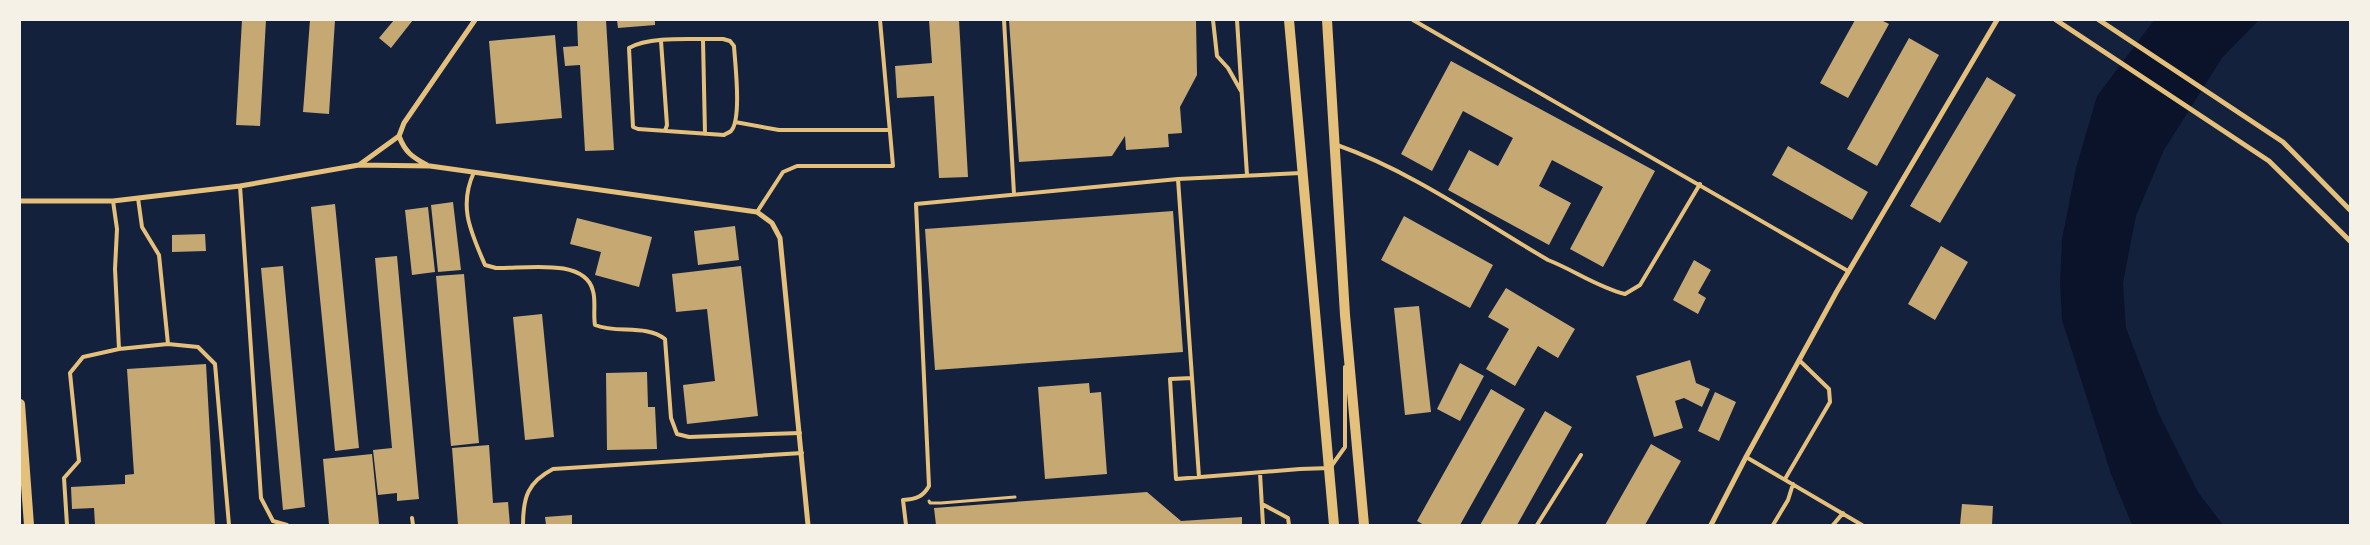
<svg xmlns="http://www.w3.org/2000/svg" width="2370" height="545" font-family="'PT Sans',sans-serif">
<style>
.water{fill:#0b132b}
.building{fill:#c6a872}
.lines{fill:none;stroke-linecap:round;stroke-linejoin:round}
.path{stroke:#e5c07b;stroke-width:3}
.service{stroke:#e5c07b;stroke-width:4}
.minor{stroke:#e5c07b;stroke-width:5}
.secondary{stroke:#e5c07b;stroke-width:10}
</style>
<rect width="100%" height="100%" fill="#14213d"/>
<!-- water -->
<path class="water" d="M 2154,20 L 2259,20 L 2222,58 L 2164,150 L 2136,216 L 2123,283 L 2126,328 L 2159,414 L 2198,492 L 2223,525 L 2132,525 L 2111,474 L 2062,320 L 2060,283 L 2062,239 L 2076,168 L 2097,96 Z"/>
<!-- building -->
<path class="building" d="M 242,20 L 266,20 L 260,126 L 236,125 Z
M 310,20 L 335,20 L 329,114 L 303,112 Z
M 394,20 L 413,20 L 391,48 L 379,38 Z
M 577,20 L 606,20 L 614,150 L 585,151 L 580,65 L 565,66 L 563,47 L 578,46 Z
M 617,20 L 655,20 L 655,25 L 618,28 Z
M 929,20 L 959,20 L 968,177 L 939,178 L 934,96 L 897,98 L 895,66 L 932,63 Z
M 1009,20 L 1196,20 L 1197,75 L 1180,107 L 1182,133 L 1168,134 L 1169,147 L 1126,150 L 1125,136 L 1112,156 L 1019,162 Z
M 1855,20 L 1881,20 L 1889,24 L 1848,98 L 1820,83 Z
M 555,35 L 562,118 L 496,124 L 489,41 Z
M 1909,38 L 1939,55 L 1877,166 L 1847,149 Z
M 1451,61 L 1655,171 L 1603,267 L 1570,249 L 1603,187 L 1552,160 L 1539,186 L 1571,203 L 1549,245 L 1448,190 L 1469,150 L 1498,166 L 1513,138 L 1463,111 L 1432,171 L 1401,154 Z
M 1987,77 L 2016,95 L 1940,223 L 1910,206 Z
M 1788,146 L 1868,192 L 1852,220 L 1772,175 Z
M 453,202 L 461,270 L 438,272 L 431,205 Z
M 335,204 L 359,448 L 335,451 L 311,207 Z
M 428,207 L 435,272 L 412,275 L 405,210 Z
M 1173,211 L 1183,352 L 935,370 L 925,229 Z
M 1404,216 L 1493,265 L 1470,308 L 1381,260 Z
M 577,218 L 652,237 L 639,287 L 595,275 L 601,252 L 570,244 Z
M 735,226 L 739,260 L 698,265 L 694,231 Z
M 205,234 L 206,251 L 172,252 L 172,235 Z
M 1941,246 L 1968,262 L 1935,320 L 1908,304 Z
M 397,256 L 419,499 L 397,501 L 397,493 L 378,495 L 373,450 L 392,448 L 375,258 Z
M 1694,260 L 1711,270 L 1698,293 L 1706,298 L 1698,314 L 1673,300 Z
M 283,266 L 305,507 L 283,510 L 261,268 Z
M 741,266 L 758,416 L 687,424 L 683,385 L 715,381 L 707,309 L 676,312 L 672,274 Z
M 464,274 L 479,443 L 451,446 L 436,276 Z
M 1506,288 L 1575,329 L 1558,358 L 1538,346 L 1515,386 L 1486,369 L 1509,329 L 1488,317 Z
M 1419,306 L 1431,412 L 1405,415 L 1394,308 Z
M 542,314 L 554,437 L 525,440 L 513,317 Z
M 1690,360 L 1696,383 L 1710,389 L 1702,407 L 1684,398 L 1675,401 L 1683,428 L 1654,437 L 1636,376 Z
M 1460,363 L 1484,376 L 1460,421 L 1437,409 Z
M 206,364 L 215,525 L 95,525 L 94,508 L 72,509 L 71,487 L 125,484 L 125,475 L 134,474 L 127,369 Z
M 647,372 L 648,407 L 655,407 L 657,449 L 607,450 L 606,373 Z
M 1089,383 L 1090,393 L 1101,392 L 1107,474 L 1045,479 L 1038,387 Z
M 1491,389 L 1525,409 L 1460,525 L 1424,525 L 1417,521 Z
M 1715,392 L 1736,402 L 1719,441 L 1698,431 Z
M 1545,411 L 1572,427 L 1517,525 L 1480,525 Z
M 1651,444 L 1681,461 L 1645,525 L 1605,525 Z
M 489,445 L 493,503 L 508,502 L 510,525 L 458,525 L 452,448 Z
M 372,454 L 379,524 L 329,525 L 323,459 Z
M 1147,492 L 1181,521 L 1242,517 L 1242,525 L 936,525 L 934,508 Z
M 1962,504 L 1993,506 L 1992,525 L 1960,525 Z
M 572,515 L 572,525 L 546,525 L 545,517 Z"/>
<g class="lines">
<!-- path -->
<path class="path" d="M 929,501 L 930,503 L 941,503 L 1015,497"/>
<!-- service -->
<path class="service" d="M 1004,20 L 1014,194
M 1213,20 L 1217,56 L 1228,68 L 1241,91
M 1237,20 L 1247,175
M 1413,20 L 1848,271
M 723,39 L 730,41 L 734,46 C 735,63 742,119 731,131 C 729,133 727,133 724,135 L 638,129 L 633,127 L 629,48 C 650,35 698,40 723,39 Z
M 703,40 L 705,134
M 661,41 L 667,125 L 665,131
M 735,122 L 779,130 L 890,130
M 1337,145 C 1411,171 1480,220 1548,260 C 1574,270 1597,287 1625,294 L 1640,285 L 1700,184
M 474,172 C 458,207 471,232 485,265 L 496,268 C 523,269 585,257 593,291 C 596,301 593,314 595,325 C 617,334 645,324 665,339 L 671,418 L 677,434 L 689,437 L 800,433
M 1178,179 L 1199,477
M 240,186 L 261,498 L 273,521 L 287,525
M 138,198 L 142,227 L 159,255 L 168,344
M 757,212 L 783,172 L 797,166 L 893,166 L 880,20
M 119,349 L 168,344 L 198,347 L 215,364 L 229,525
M 1192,378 L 1170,379 L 1176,479 L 1300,469 L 1330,468 L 1345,447 L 1345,367
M 1746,457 L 1862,525
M 1260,473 L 1263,525
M 1785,479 L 1830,402 L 1829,389 L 1799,360
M 1262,504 L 1288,518 L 1289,525
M 412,518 L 413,525
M 67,525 L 64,478 L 79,461 L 70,373 L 83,357 L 119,349 L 115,269 L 117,229 L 113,201
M 523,525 C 523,497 528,482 553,469 L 802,453
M 906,525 L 903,500 C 916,499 923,497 929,486 L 916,204 L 1178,179 L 1301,173
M 1537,525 L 1581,455
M 1773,525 L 1788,500 L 1793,484
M 1833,525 L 1843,513"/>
<!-- minor -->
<path class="minor" d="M 2056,20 L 2269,161 L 2350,241
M 2099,20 L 2283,142 L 2350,210
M 359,165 L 399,136
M 427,165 C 412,157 405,152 399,136 L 404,123 L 475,20
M 20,201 L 113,201 L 240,186 L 359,165 L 430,166 L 757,212 L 772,223 L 780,238 L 808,525
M 1711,525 L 1746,457 L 1837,291 L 1997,20"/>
<!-- secondary -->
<path class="secondary" d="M 1289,20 L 1334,525
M 1327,20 L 1345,315 L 1364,525
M 20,404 L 29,525"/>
</g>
<!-- border -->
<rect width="2370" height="545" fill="none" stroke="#f6f1e7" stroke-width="42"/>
</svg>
